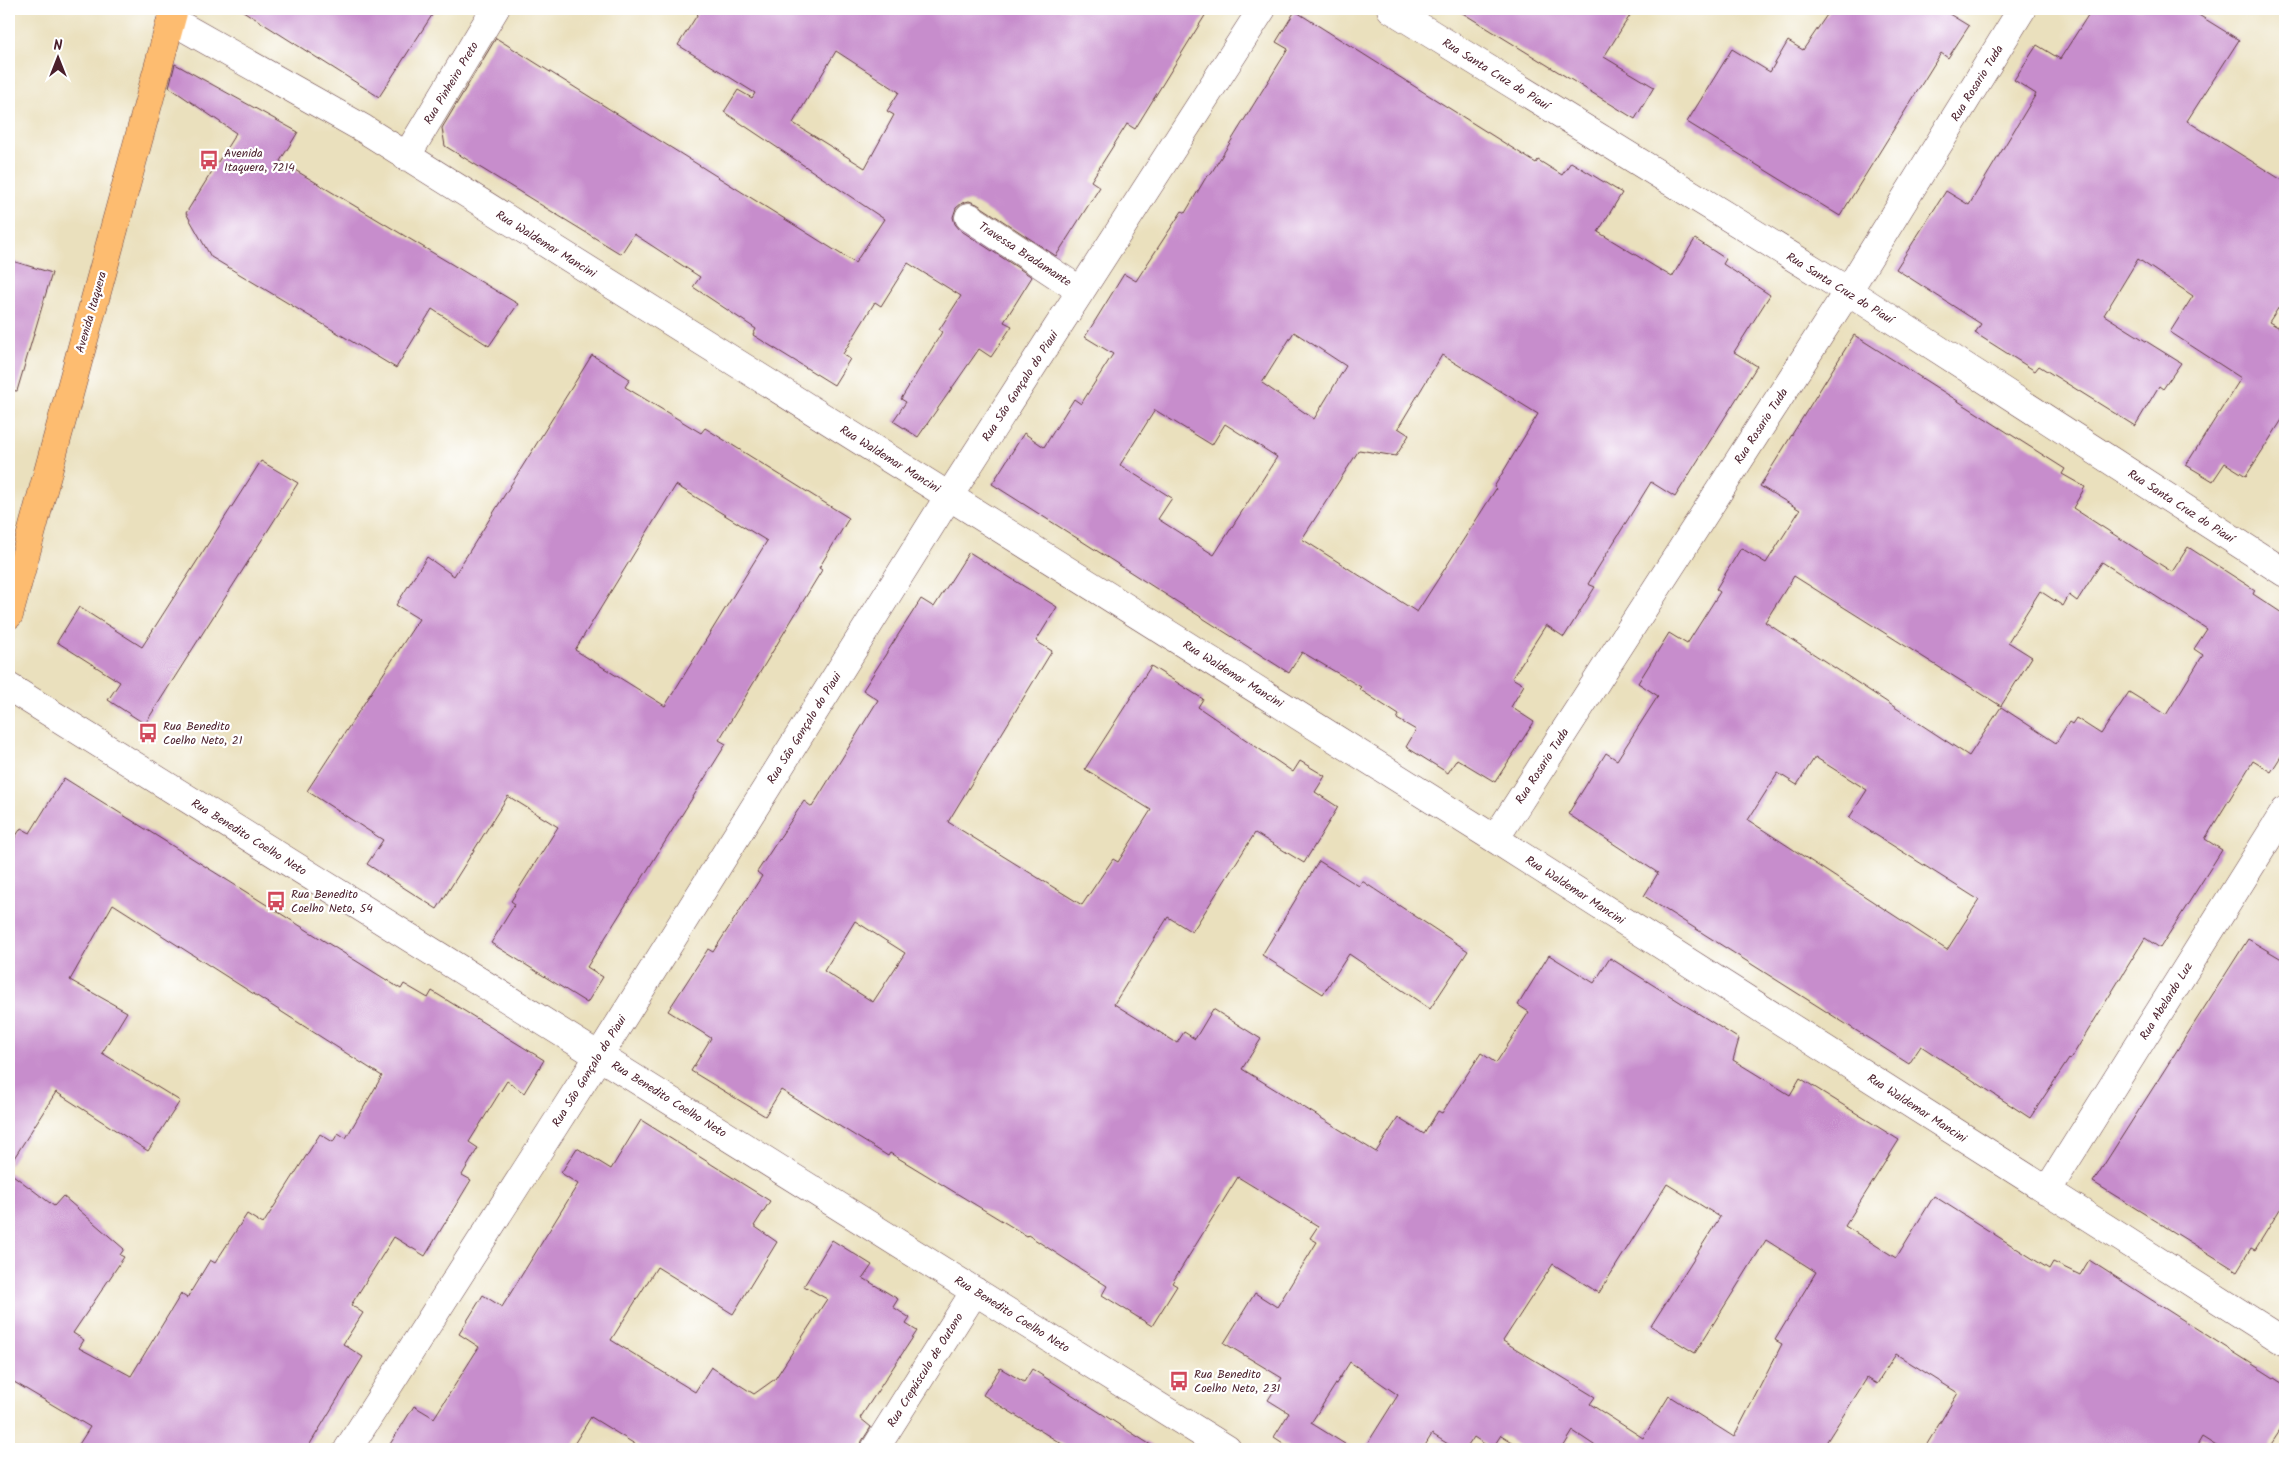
<svg xmlns="http://www.w3.org/2000/svg" width="2294" height="1458" font-family="Kalam,sans-serif">
<style>
.building{fill:#c78dcc;fill-rule:evenodd}
.lines{fill:none;stroke-linecap:round;stroke-linejoin:round}
.street-casing{stroke:#623c41;stroke-width:29}
.primary-casing{stroke:#623c41;stroke-width:29}
.street{stroke:#fff;stroke-width:28}
.primary{stroke:#fdbc70;stroke-width:28}
.labels{text-anchor:middle;stroke-width:4.5;stroke-linejoin:round;paint-order:stroke}
.street-label{font-size:12px;fill:#4a1f2b;stroke:#fff}
.poi-label{font-size:12px;fill:#4a1f2b;stroke:#fff;text-anchor:start}
</style>
<rect width="100%" height="100%" fill="#fff"/>
<filter id="ink" filterUnits="userSpaceOnUse"><feTurbulence type="fractalNoise" baseFrequency=".02" numOctaves="2"/><feDisplacementMap in="SourceGraphic" scale="10" xChannelSelector="R" yChannelSelector="G"/><feConvolveMatrix kernelMatrix="1 2 1 2 8 2 1 2 1" color-interpolation-filters="sRGB"/></filter>
<filter id="wash" filterUnits="userSpaceOnUse"><feTurbulence type="fractalNoise" baseFrequency=".0096" numOctaves="4" result="noise"/><feDisplacementMap in="SourceGraphic" scale="20" xChannelSelector="R" yChannelSelector="G"/><feGaussianBlur stdDeviation="1.12" result="paint"/><feColorMatrix in="noise" values="0 0 0 0 0 0 0 0 0 0 0 0 0 0 0 0 0 1.4 0 .05"/><feComposite in="paint" operator="in"/></filter>
<g filter="url(#wash)">
<rect width="100%" height="100%" fill="#eae0bd"/>
<g id="blocks">
<!-- building -->
<path class="building" d="M 240,9 L 436,9 L 379,97 Z
M 701,9 L 1209,9 L 1135,129 L 1127,124 L 1091,181 L 1100,187 L 1056,256 L 977,204 L 969,201 L 962,203 L 956,208 L 953,217 L 955,224 L 960,230 L 1032,277 L 1004,322 L 1012,326 L 991,357 L 979,349 L 918,437 L 893,421 L 906,402 L 901,399 L 942,332 L 939,330 L 961,296 L 908,263 L 881,306 L 875,302 L 843,354 L 850,359 L 834,385 L 753,335 L 756,329 L 693,287 L 700,277 L 634,234 L 621,254 L 445,146 L 442,128 L 496,38 L 855,263 L 884,219 L 724,112 L 738,90 L 752,98 L 755,93 L 678,45 ZM 836,51 L 899,92 L 887,111 L 894,115 L 865,168 L 793,123 Z
M 1456,9 L 1634,9 L 1604,57 L 1654,87 L 1635,119 Z
M 1831,9 L 1941,9 L 1969,26 L 1948,58 L 1941,53 L 1840,216 L 1687,122 L 1732,49 L 1770,72 L 1788,41 L 1803,50 Z
M 2092,9 L 2189,9 L 2239,40 L 2187,121 L 2285,182 L 2285,298 L 2269,322 L 2285,331 L 2285,415 L 2246,476 L 2225,463 L 2213,481 L 2186,465 L 2241,378 L 2170,332 L 2193,296 L 2138,259 L 2104,315 L 2181,363 L 2163,389 L 2159,386 L 2135,426 L 2039,366 L 2035,371 L 1975,333 L 1981,324 L 1896,269 L 1946,191 L 1969,205 L 2036,94 L 2014,80 L 2037,45 L 2060,59 Z
M 1295,11 L 1536,163 L 1538,160 L 1562,175 L 1571,162 L 1622,193 L 1598,232 L 1672,277 L 1695,239 L 1726,259 L 1723,264 L 1770,295 L 1734,352 L 1757,366 L 1675,497 L 1651,482 L 1588,584 L 1595,587 L 1564,637 L 1546,625 L 1512,678 L 1524,685 L 1511,707 L 1534,722 L 1495,782 L 1457,759 L 1448,773 L 1406,747 L 1416,730 L 1397,719 L 1399,715 L 1359,689 L 1361,687 L 1302,652 L 1289,673 L 992,484 L 1024,433 L 1044,447 L 1074,399 L 1081,404 L 1113,354 L 1085,337 L 1124,274 L 1136,281 L 1182,211 L 1185,213 L 1208,174 L 1210,175 L 1288,49 L 1276,42 ZM 1294,332 L 1346,366 L 1314,419 L 1262,383 ZM 1442,355 L 1538,414 L 1494,487 L 1496,489 L 1417,612 L 1302,539 L 1359,450 L 1396,456 L 1409,435 L 1398,428 ZM 1155,410 L 1212,445 L 1225,424 L 1277,457 L 1214,555 L 1158,519 L 1172,498 L 1120,465 Z
M 175,64 L 298,132 L 280,161 L 518,304 L 489,346 L 432,309 L 396,368 L 211,257 L 186,213 L 236,133 L 169,87 Z
M 9,260 L 52,273 L 17,391 L 9,390 Z
M 1854,335 L 2065,469 L 2062,474 L 2085,487 L 2073,508 L 2172,572 L 2188,547 L 2255,590 L 2253,594 L 2285,615 L 2285,750 L 2271,772 L 2253,761 L 2205,839 L 2222,850 L 2205,877 L 2160,948 L 2145,938 L 2070,1060 L 2069,1059 L 2030,1118 L 1921,1046 L 1909,1064 L 1644,896 L 1658,873 L 1568,814 L 1606,753 L 1617,760 L 1658,696 L 1638,683 L 1669,633 L 1687,644 L 1720,592 L 1716,589 L 1741,548 L 1766,563 L 1800,510 L 1760,486 ZM 2102,562 L 2207,629 L 2194,649 L 2203,655 L 2166,715 L 2129,692 L 2101,734 L 2076,718 L 2072,724 L 2069,722 L 2056,743 L 2001,707 L 1969,756 L 1765,622 L 1794,576 L 2001,706 L 2032,657 L 2008,642 L 2040,591 L 2063,606 L 2069,595 L 2077,601 ZM 1815,757 L 1867,790 L 1849,818 L 1979,900 L 1947,950 L 1748,820 L 1778,773 L 1797,785 Z
M 592,355 L 630,379 L 625,387 L 701,433 L 705,428 L 849,518 L 819,568 L 822,570 L 719,740 L 726,744 L 587,967 L 603,977 L 587,1003 L 491,943 L 515,904 L 511,901 L 558,827 L 508,796 L 437,909 L 367,864 L 383,840 L 307,791 L 419,619 L 396,605 L 427,557 L 454,576 ZM 676,485 L 767,541 L 665,706 L 575,650 Z
M 261,461 L 298,483 L 145,724 L 108,700 L 120,682 L 57,642 L 79,607 L 142,647 Z
M 969,552 L 1057,607 L 1036,641 L 1052,651 L 948,822 L 1082,905 L 1113,859 L 1118,862 L 1151,810 L 1085,769 L 1151,666 L 1203,699 L 1198,707 L 1293,772 L 1300,761 L 1325,776 L 1315,792 L 1338,807 L 1304,863 L 1255,833 L 1192,932 L 1168,917 L 1114,1004 L 1177,1043 L 1184,1032 L 1195,1039 L 1213,1009 L 1261,1039 L 1242,1069 L 1376,1152 L 1398,1118 L 1424,1134 L 1438,1111 L 1442,1113 L 1481,1053 L 1496,1063 L 1529,1012 L 1518,1005 L 1549,955 L 1594,983 L 1610,958 L 1739,1039 L 1733,1060 L 1790,1095 L 1800,1078 L 1899,1140 L 1845,1226 L 1896,1258 L 1934,1196 L 2049,1269 L 2053,1262 L 2080,1275 L 2089,1260 L 2285,1385 L 2285,1423 L 2268,1449 L 2221,1449 L 2202,1437 L 2195,1449 L 1924,1449 L 1958,1393 L 1896,1354 L 1877,1384 L 1867,1378 L 1822,1449 L 1600,1449 L 1573,1431 L 1562,1449 L 1524,1449 L 1501,1435 L 1492,1449 L 1474,1437 L 1466,1449 L 1456,1449 L 1432,1434 L 1423,1449 L 1364,1449 L 1398,1395 L 1350,1362 L 1311,1423 L 1353,1449 L 1292,1449 L 1274,1437 L 1289,1413 L 1268,1400 L 1282,1378 L 1224,1343 L 1255,1293 L 1277,1307 L 1317,1242 L 1310,1238 L 1318,1226 L 1238,1177 L 1172,1283 L 1177,1286 L 1152,1326 L 1102,1295 L 1107,1286 L 1028,1235 L 1027,1236 L 890,1153 L 888,1156 L 781,1090 L 765,1116 L 691,1071 L 711,1038 L 668,1011 L 708,949 L 713,952 L 762,876 L 757,872 L 804,801 L 812,807 L 878,700 L 863,690 L 921,599 L 934,607 ZM 855,921 L 905,953 L 873,1002 L 824,971 ZM 1667,1184 L 1720,1217 L 1651,1326 L 1695,1353 L 1766,1240 L 1816,1272 L 1775,1340 L 1782,1344 L 1734,1437 L 1669,1396 L 1643,1438 L 1590,1404 L 1595,1397 L 1503,1341 L 1553,1264 L 1599,1293 Z
M 64,778 L 401,989 L 404,984 L 428,998 L 432,991 L 544,1060 L 524,1093 L 507,1081 L 469,1142 L 478,1148 L 462,1175 L 471,1180 L 425,1256 L 394,1237 L 351,1305 L 363,1313 L 343,1344 L 363,1357 L 307,1449 L 76,1449 L 90,1427 L 9,1379 L 9,1172 L 54,1206 L 63,1196 L 124,1249 L 120,1255 L 124,1257 L 73,1333 L 84,1340 L 79,1348 L 131,1376 L 181,1294 L 187,1298 L 210,1260 L 215,1263 L 247,1214 L 263,1224 L 320,1134 L 333,1142 L 338,1133 L 346,1138 L 382,1076 L 113,904 L 70,980 L 127,1012 L 102,1053 L 180,1101 L 148,1151 L 56,1092 L 9,1166 L 9,847 L 21,828 L 30,833 Z
M 1319,861 L 1359,886 L 1362,881 L 1468,951 L 1430,1009 L 1349,954 L 1323,994 L 1262,955 Z
M 2248,939 L 2285,961 L 2285,1201 L 2255,1250 L 2251,1248 L 2237,1271 L 2093,1182 Z
M 641,1120 L 770,1201 L 754,1226 L 777,1242 L 733,1314 L 657,1267 L 611,1340 L 695,1392 L 711,1367 L 754,1394 L 775,1379 L 827,1299 L 804,1286 L 832,1240 L 872,1265 L 863,1278 L 898,1299 L 893,1307 L 910,1318 L 906,1324 L 917,1331 L 860,1418 L 871,1427 L 862,1441 L 860,1449 L 643,1449 L 591,1417 L 571,1449 L 387,1449 L 414,1406 L 434,1418 L 479,1347 L 459,1334 L 483,1295 L 502,1307 L 578,1184 L 561,1173 L 577,1148 L 611,1169 Z
M 1000,1368 L 1024,1382 L 1032,1369 L 1157,1449 L 1070,1449 L 983,1395 Z"/>
</g>
</g>
<g filter="url(#ink)">
<use href="#blocks" fill-opacity="0" stroke="#623c41" stroke-width="1"/>
<g class="lines">
<defs>
<path id="street" d="M 1391,9 L 1848,291 L 2285,573
M 171,20 L 364,129 L 1495,839 L 2285,1342
M 406,157 L 495,9
M 969,217 L 1081,291
M 9,687 L 1227,1449
M 1495,839 L 1848,291 L 2022,9
M 2047,1191 L 2285,811
M 348,1449 L 599,1056 L 949,496 L 1262,9
M 875,1449 L 975,1291"/>
<path id="primary" d="M 9,615 L 174,9"/>
</defs>
<!-- street casing -->
<use href="#street" class="street-casing"/>
<!-- primary casing -->
<use href="#primary" class="primary-casing"/>
<!-- street -->
<use href="#street" class="street"/>
<!-- primary -->
<use href="#primary" class="primary"/>
</g>
</g>
<!-- icons -->
<defs>
<symbol id="bus-bare" viewBox="-9 -9 18 18"><path d="M-5-6H5V4H4V6H2V4H-2V6H-4V4H-5ZM-3.5-4V0h7V-4ZM-3.5 1.2v1.5H-2V1.2ZM2 1.2v1.5H3.5V1.2Z" fill="#d1495b" stroke="#fff" stroke-width="2.5" paint-order="stroke"/></symbol>
</defs>
<g fill-rule="evenodd">
<use href="#bus-bare" x="195" y="146" width="28" height="28"/>
<use href="#bus-bare" x="134" y="719" width="28" height="28"/>
<use href="#bus-bare" x="262" y="887" width="28" height="28"/>
<use href="#bus-bare" x="1165" y="1367" width="28" height="28"/>
</g>
<g class="labels">
<!-- street labels -->
<g class="street-label">
<text transform="translate(1496 74) rotate(32)" y="4">Rua Santa Cruz do Piauí</text>
<text transform="translate(451 83) rotate(-59)" y="4">Rua Pinheiro Preto</text>
<text transform="translate(1977 83) rotate(-58)" y="4">Rua Rosario Tuda</text>
<text transform="translate(546 244) rotate(32)" y="4">Rua Waldemar Mancini</text>
<text transform="translate(1025 254) rotate(33)" y="4">Travessa Bradamante</text>
<text transform="translate(1840 288) rotate(32)" y="4">Rua Santa Cruz do Piauí</text>
<text transform="translate(91 312) rotate(-74)" y="4">Avenida Itaquera</text>
<text transform="translate(1020 386) rotate(-57)" y="4">Rua São Gonçalo do Piaui</text>
<text transform="translate(1761 426) rotate(-57)" y="4">Rua Rosario Tuda</text>
<text transform="translate(890 459) rotate(32)" y="4">Rua Waldemar Mancini</text>
<text transform="translate(2181 506) rotate(33)" y="4">Rua Santa Cruz do Piauí</text>
<text transform="translate(1233 674) rotate(32)" y="4">Rua Waldemar Mancini</text>
<text transform="translate(804 728) rotate(-58)" y="4">Rua São Gonçalo do Piaui</text>
<text transform="translate(1542 766) rotate(-57)" y="4">Rua Rosario Tuda</text>
<text transform="translate(249 837) rotate(32)" y="4">Rua Benedito Coelho Neto</text>
<text transform="translate(1575 890) rotate(33)" y="4">Rua Waldemar Mancini</text>
<text transform="translate(2166 1001) rotate(-58)" y="4">Rua Abelardo Luz</text>
<text transform="translate(589 1071) rotate(-58)" y="4">Rua São Gonçalo do Piaui</text>
<text transform="translate(669 1099) rotate(32)" y="4">Rua Benedito Coelho Neto</text>
<text transform="translate(1917 1108) rotate(33)" y="4">Rua Waldemar Mancini</text>
<text transform="translate(1012 1314) rotate(32)" y="4">Rua Benedito Coelho Neto</text>
<text transform="translate(925 1370) rotate(-58)" y="4">Rua Crepúsculo de Outono</text>
</g>
<!-- poi labels -->
<g class="poi-label">
<text x="224" y="157">Avenida<tspan x="224" dy="14">Itaquera, 7214</tspan></text>
<text x="163" y="730">Rua Benedito<tspan x="163" dy="14">Coelho Neto, 21</tspan></text>
<text x="291" y="898">Rua Benedito<tspan x="291" dy="14">Coelho Neto, 54</tspan></text>
<text x="1194" y="1378">Rua Benedito<tspan x="1194" dy="14">Coelho Neto, 231</tspan></text>
</g>
</g>
<!-- margin -->
<rect width="2294" height="1458" fill="none" stroke="#fff" stroke-width="30"/>
<!-- north arrow -->
<g transform="translate(58 58)" stroke="#ffffff" stroke-width="4" paint-order="stroke">
<path d="M0-4L9 19L0 12L-9 19Z" fill="#4a1f2b"/>
<text y="-8" font-size="14" font-weight="bold" text-anchor="middle" fill="#4a1f2b">N</text>
</g>
</svg>
